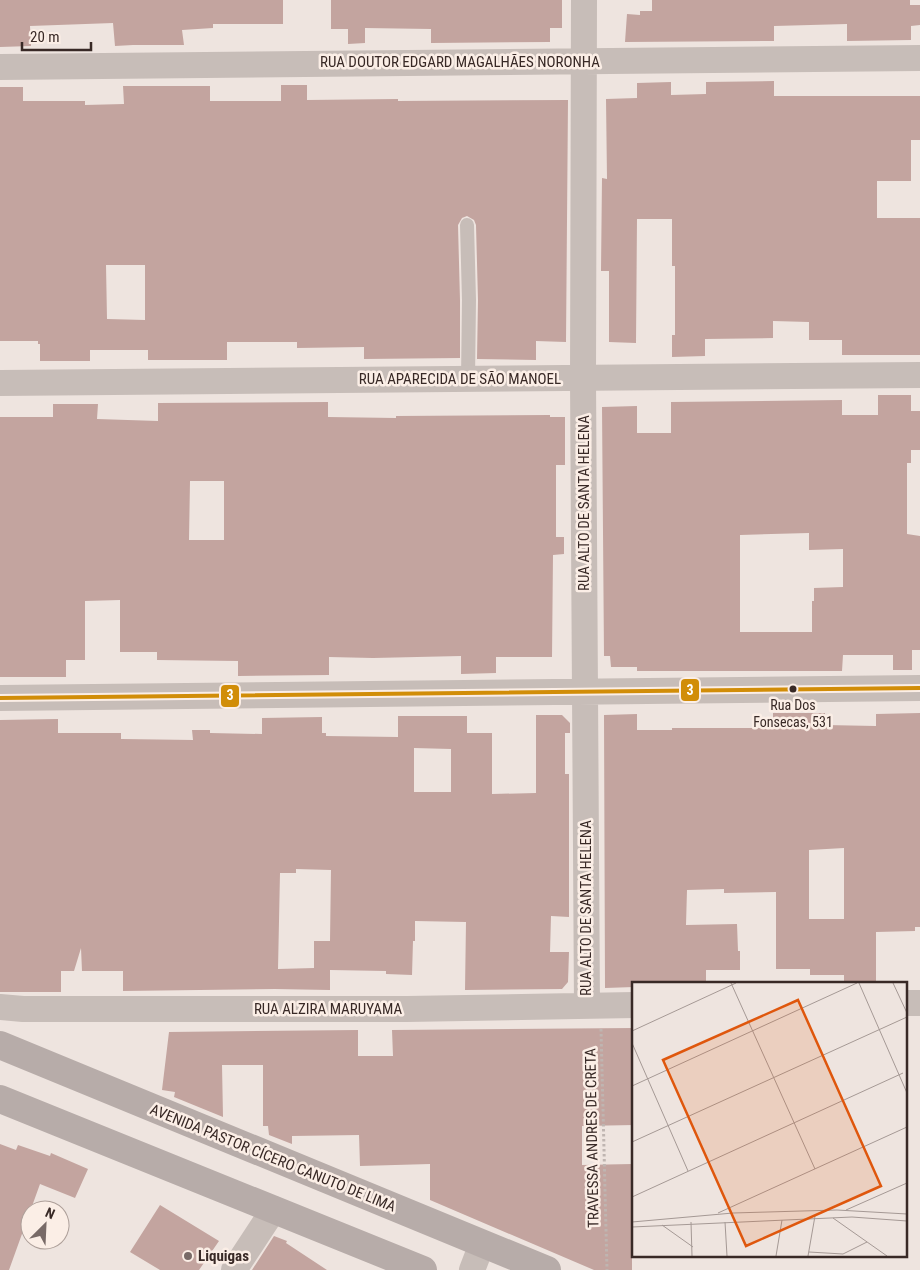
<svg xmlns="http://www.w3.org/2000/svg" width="920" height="1270" font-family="'Roboto Condensed',sans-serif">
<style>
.building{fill:#c3a49f;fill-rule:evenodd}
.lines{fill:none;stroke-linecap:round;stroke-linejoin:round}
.path{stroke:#bfb5b1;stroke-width:3;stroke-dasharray:2.5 2.5;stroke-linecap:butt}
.service{stroke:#c7bdb8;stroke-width:14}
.minor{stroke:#c7bdb8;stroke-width:26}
.secondary{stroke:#b7aca9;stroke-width:28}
.bus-1-casing{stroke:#fbeee6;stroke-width:8}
.bus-1{stroke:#d18d08;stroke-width:4}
.bus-dot{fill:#382926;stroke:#fbeee6;stroke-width:2}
.poi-dot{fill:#786a67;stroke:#fbeee6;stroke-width:2}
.labels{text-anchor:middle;stroke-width:5;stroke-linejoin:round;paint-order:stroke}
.bus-label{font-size:14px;fill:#382926;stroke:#fbeee6}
.street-label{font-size:15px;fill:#382926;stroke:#fbeee6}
.poi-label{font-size:15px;font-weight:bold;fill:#382926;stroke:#fbeee6;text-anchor:start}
.inset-road{fill:none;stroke:#a59995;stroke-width:1}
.view{fill:#df570d;fill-opacity:0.15;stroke:#df570d;stroke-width:2.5}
.inset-edge{fill:none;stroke:#382926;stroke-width:2.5}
.line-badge{stroke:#fbeee6;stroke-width:2}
.badge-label{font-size:14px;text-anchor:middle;font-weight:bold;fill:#fff}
</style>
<rect width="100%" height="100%" fill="#eee4df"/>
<!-- building -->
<path class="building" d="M 0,0 L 283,0 L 283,24 L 213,24 L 213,28 L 182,30 L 184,45 L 133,45 L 115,46 L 113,23 L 30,26 L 31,46 L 0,47 Z
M 331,0 L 562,0 L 562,28 L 550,28 L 550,42 L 431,43 L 431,29 L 365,28 L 365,43 L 348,44 L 348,29 L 331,29 Z
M 652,0 L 910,0 L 910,5 L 920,5 L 920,25 L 911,26 L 911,40 L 847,41 L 847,24 L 774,26 L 774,41 L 625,42 L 627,14 L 640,15 L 640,11 L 652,11 Z
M 774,81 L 774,96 L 920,96 L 920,140 L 911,140 L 911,181 L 877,181 L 877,218 L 920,218 L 920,355 L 842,355 L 842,340 L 809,340 L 809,322 L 773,321 L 773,338 L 705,339 L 705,356 L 672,357 L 672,335 L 675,335 L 675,266 L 672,266 L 672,219 L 637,219 L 636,343 L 609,342 L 609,271 L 601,271 L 602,178 L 607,179 L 606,99 L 637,98 L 637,83 L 671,82 L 671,95 L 706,94 L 706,82 Z
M 281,85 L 307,85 L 307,100 L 398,99 L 398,101 L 568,100 L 566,342 L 536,341 L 536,360 L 477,359 L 478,300 L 476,225 L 474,220 L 467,216 L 462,218 L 458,225 L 460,300 L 460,358 L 364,359 L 364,347 L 297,348 L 297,342 L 227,342 L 227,360 L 148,360 L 148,350 L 90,350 L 90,361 L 40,361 L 40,344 L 38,344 L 38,341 L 0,341 L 0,87 L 23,87 L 23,101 L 85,101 L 85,105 L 124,104 L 123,86 L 210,86 L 210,101 L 281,101 ZM 106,265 L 145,265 L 145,320 L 107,319 Z
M 878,395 L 911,395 L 911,411 L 920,411 L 920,450 L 911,450 L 911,463 L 907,463 L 907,534 L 920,536 L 920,650 L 912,650 L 912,670 L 893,670 L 893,655 L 843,655 L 842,671 L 637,671 L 637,667 L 611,667 L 610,656 L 604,656 L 602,407 L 637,406 L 637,433 L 671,433 L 671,402 L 842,400 L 842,415 L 878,415 ZM 809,533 L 809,550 L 843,549 L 843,587 L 814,588 L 814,601 L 812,601 L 812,632 L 740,632 L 740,535 Z
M 328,402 L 328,417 L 396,418 L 396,416 L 550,415 L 550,417 L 565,417 L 565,465 L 556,465 L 556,537 L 564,537 L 564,554 L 553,555 L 552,657 L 496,657 L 496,673 L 461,674 L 461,656 L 373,658 L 329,657 L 329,675 L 238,676 L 238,661 L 157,660 L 157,652 L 120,652 L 120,600 L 85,601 L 85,660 L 66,660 L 66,677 L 0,677 L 0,417 L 53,417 L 53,404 L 98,404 L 97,419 L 158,421 L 158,403 ZM 190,481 L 224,481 L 224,540 L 189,540 Z
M 773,713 L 825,713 L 825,725 L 876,726 L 876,714 L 920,713 L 920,927 L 915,927 L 915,931 L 876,932 L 876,983 L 844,984 L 844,975 L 810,975 L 810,969 L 776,969 L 776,892 L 724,893 L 724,889 L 687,890 L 686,925 L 737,924 L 738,951 L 740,951 L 740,970 L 706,970 L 706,984 L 634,984 L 634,987 L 605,988 L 604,715 L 637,714 L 637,730 L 672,730 L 672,728 L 773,728 ZM 844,848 L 844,919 L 809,919 L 809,850 Z
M 536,715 L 562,715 L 570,723 L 570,733 L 565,733 L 565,774 L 569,774 L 569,917 L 551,916 L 550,952 L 569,952 L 568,982 L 562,989 L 465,990 L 466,922 L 415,921 L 415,941 L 413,941 L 412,975 L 386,974 L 386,971 L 330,970 L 330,990 L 275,989 L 123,991 L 123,971 L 82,971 L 81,948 L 74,971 L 61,971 L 61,992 L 0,992 L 0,720 L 58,719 L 58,733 L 121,733 L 121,739 L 193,740 L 192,730 L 210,730 L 210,733 L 262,734 L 262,718 L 322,717 L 322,733 L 326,733 L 326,736 L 398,737 L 398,716 L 467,716 L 467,733 L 492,733 L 492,794 L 536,793 ZM 414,748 L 451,749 L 451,792 L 414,792 ZM 296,869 L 331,870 L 330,941 L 314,941 L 314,968 L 278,969 L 280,873 L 296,873 Z
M 634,1028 L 634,1125 L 582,1126 L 582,1165 L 632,1164 L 632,1270 L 594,1270 L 430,1200 L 430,1164 L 360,1166 L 359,1135 L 292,1136 L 292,1144 L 269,1135 L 268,1126 L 263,1126 L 263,1065 L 222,1065 L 223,1117 L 174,1097 L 175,1092 L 162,1090 L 169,1032 L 358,1030 L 358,1056 L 393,1056 L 392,1030 Z
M 0,1144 L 16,1150 L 18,1145 L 50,1156 L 51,1153 L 88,1169 L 75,1198 L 40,1184 L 9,1270 L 0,1270 Z
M 160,1205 L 219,1241 L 199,1270 L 160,1270 L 130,1252 Z
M 274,1236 L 287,1241 L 286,1243 L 327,1270 L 252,1270 Z"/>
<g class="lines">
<!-- path -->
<path class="path" d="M 601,1029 L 607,1270"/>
<!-- service -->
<path class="service" d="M 467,225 L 469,300 L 468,379"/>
<!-- minor -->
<path class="minor" d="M 584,0 L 583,379 L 587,1006
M 0,67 L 920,58
M 0,383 L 920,375
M 0,698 L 920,688
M 906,1003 L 920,1003
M 0,1007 L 23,1009 L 407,1009 L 634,1005
M 234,1270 L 274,1209
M 472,1270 L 482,1244"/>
<!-- secondary -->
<path class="secondary" d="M 0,1045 L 547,1270
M 0,1099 L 423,1270"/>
<defs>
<path id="bus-1" d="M 0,698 L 920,688"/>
</defs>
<!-- bus-1 casing -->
<use href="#bus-1" class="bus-1-casing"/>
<!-- bus-1 -->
<use href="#bus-1" class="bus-1"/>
</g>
<!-- markers -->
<circle class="bus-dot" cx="793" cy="689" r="4.5"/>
<circle class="poi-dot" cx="188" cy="1256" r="5"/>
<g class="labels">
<!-- bus labels -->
<g class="bus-label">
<text x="793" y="710">Rua Dos<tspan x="793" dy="17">Fonsecas, 531</tspan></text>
</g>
<!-- street labels -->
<g class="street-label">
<text x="460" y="67">RUA DOUTOR EDGARD MAGALHÃES NORONHA</text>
<text x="460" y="384">RUA APARECIDA DE SÃO MANOEL</text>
<text transform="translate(584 503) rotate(-90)" y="5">RUA ALTO DE SANTA HELENA</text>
<text transform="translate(586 908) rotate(-90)" y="5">RUA ALTO DE SANTA HELENA</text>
<text x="328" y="1014">RUA ALZIRA MARUYAMA</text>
<text transform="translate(592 1138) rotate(-91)" y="5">TRAVESSA ANDRES DE CRETA</text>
<text transform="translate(273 1158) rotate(22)" y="5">AVENIDA PASTOR CÍCERO CANUTO DE LIMA</text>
</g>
<!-- poi labels -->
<g class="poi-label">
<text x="198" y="1261">Liquigas</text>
</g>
</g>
<!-- overview -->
<g transform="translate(632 982)">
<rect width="275" height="275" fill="#eee4df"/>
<path class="inset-road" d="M 99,1 L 183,187M 227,1 L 275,111M 261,1 L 275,31M 0,49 L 104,1M 0,61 L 56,189M 0,104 L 225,1M 0,160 L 275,35M 0,215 L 271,91M 214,228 L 275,201M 86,231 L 275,145M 201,236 L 255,274M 0,240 L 101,231 L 205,228 L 275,232M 59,240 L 60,274M 93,240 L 95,274M 30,243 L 61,265M 0,245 L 220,235 L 275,239M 177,270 L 211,272 L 235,260M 144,274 L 150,238M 176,274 L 183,234"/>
<path class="view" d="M 166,18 L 249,204 L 114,264 L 31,78 Z"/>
<rect width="275" height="275" class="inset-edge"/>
</g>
<g class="line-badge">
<rect x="680" y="678" width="20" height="24" rx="5" fill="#d18d08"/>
<rect x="220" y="684" width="20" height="24" rx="5" fill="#d18d08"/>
</g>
<g class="badge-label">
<text x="690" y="695">3</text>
<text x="230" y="700">3</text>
</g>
<!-- north arrow -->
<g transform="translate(45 1225) rotate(24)"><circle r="24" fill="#fbeee6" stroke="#ad9f99"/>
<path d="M0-4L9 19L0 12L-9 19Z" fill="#786a67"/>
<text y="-8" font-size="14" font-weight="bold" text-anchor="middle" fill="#382926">N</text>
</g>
<!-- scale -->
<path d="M22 42v8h69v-8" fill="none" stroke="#382926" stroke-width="2.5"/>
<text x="30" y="42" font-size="15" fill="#382926" stroke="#fbeee6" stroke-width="4" paint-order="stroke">20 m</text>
</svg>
